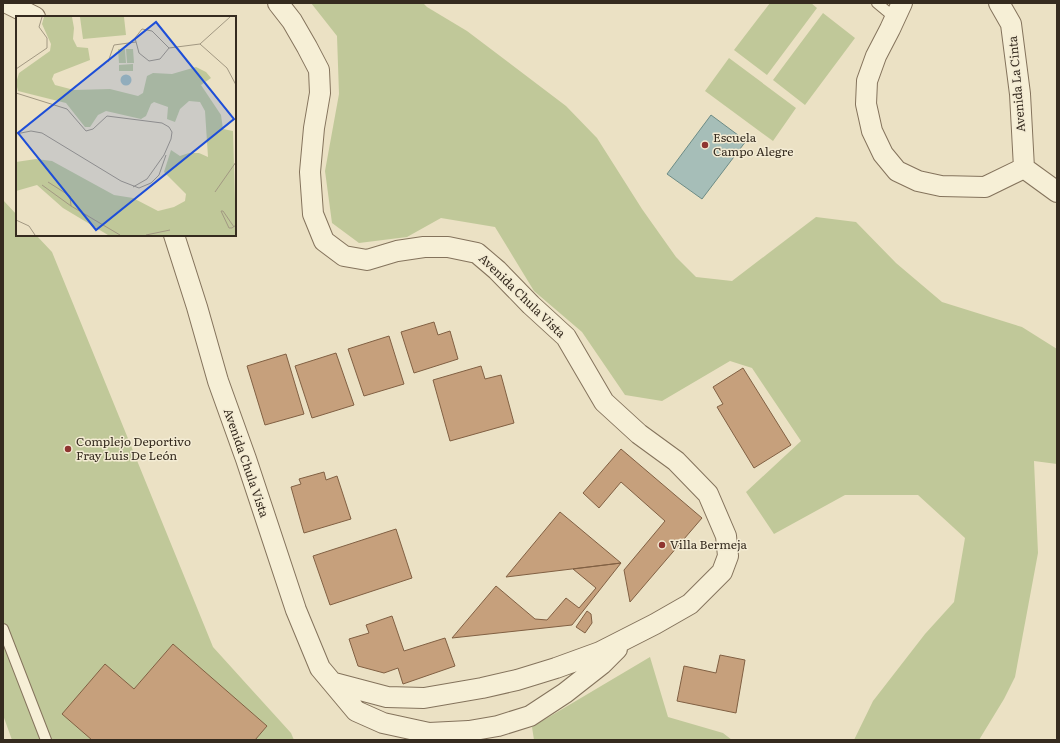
<svg xmlns="http://www.w3.org/2000/svg" width="1060" height="743" font-family="Literata,serif">
<style>
.green{fill:#c0c899}
.water{fill:#a6beb8;stroke:#6d8c86}
.building{fill:#c6a07c;stroke:#816043}
.lines{fill:none;stroke-linecap:round;stroke-linejoin:round}
.lane-casing{stroke:#84735c;stroke-width:12}
.street-casing{stroke:#84735c;stroke-width:22}
.lane{stroke:#f6efd6;stroke-width:10}
.street{stroke:#f6efd6;stroke-width:20}
.poi-dot{fill:#8f3530;stroke:#f3ebd3;stroke-width:1.5}
.labels{text-anchor:middle;stroke-width:3;stroke-linejoin:round;paint-order:stroke}
.street-label{font-size:12px;fill:#352b1f;stroke:#f3ebd3}
.poi-label{font-size:12px;fill:#352b1f;stroke:#f3ebd3;text-anchor:start}
.inset-road{fill:none;stroke:#a29882;stroke-width:1}
.view{fill:#1d4ed8;fill-opacity:0.15;stroke:#1d4ed8;stroke-width:2}
.inset-edge{fill:none;stroke:#352b1f;stroke-width:2}
</style>
<rect width="100%" height="100%" fill="#ebe1c4"/>
<!-- green -->
<path class="green" d="M 311,3 L 423,3 L 427,7 L 467,31 L 566,106 L 597,138 L 642,209 L 676,257 L 696,277 L 732,281 L 816,217 L 856,222 L 896,263 L 942,302 L 1022,327 L 1057,349 L 1057,464 L 1034,461 L 1038,553 L 1015,677 L 1004,699 L 979,740 L 854,740 L 873,701 L 925,634 L 954,602 L 965,538 L 918,495 L 845,495 L 774,534 L 746,492 L 801,441 L 752,368 L 730,361 L 662,401 L 625,395 L 582,332 L 534,291 L 495,227 L 441,218 L 407,237 L 359,243 L 332,223 L 325,171 L 339,94 L 337,36 Z
M 770,3 L 811,3 L 817,8 L 767,75 L 734,50 Z
M 823,13 L 855,38 L 805,105 L 773,80 Z
M 729,58 L 796,108 L 773,141 L 705,91 Z
M 3,200 L 17,215 L 17,235 L 36,235 L 52,252 L 213,647 L 291,733 L 294,740 L 12,740 L 3,715 Z
M 650,657 L 668,717 L 723,733 L 732,740 L 534,740 L 532,727 Z"/>
<!-- water -->
<path class="water" d="M 711,115 L 746,141 L 702,199 L 667,174 Z"/>
<!-- building -->
<path class="building" d="M 434,322 L 438,335 L 450,331 L 458,359 L 414,373 L 401,332 Z
M 389,336 L 404,384 L 364,396 L 348,349 Z
M 336,353 L 354,405 L 312,418 L 295,366 Z
M 286,354 L 304,414 L 265,425 L 247,366 Z
M 481,366 L 485,379 L 501,375 L 514,423 L 450,441 L 433,380 Z
M 743,368 L 791,445 L 754,468 L 717,407 L 723,404 L 713,387 Z
M 621,449 L 702,518 L 630,602 L 624,570 L 665,521 L 621,482 L 599,508 L 583,493 Z
M 324,472 L 326,480 L 337,476 L 351,519 L 304,533 L 291,487 L 301,484 L 299,479 Z
M 560,512 L 621,563 L 506,577 Z
M 396,529 L 412,578 L 330,605 L 313,556 Z
M 621,563 L 572,625 L 452,638 L 496,586 L 535,619 L 547,620 L 566,598 L 579,608 L 596,588 L 573,569 Z
M 587,611 L 591,614 L 592,623 L 585,633 L 576,627 Z
M 392,616 L 404,651 L 445,638 L 455,666 L 403,684 L 398,668 L 384,673 L 358,666 L 349,639 L 369,633 L 366,625 Z
M 173,644 L 267,726 L 255,740 L 92,740 L 62,714 L 105,664 L 134,689 Z
M 720,655 L 745,660 L 736,713 L 677,701 L 684,666 L 716,673 Z"/>
<g class="lines">
<defs>
<path id="lane" d="M 877,3 L 895,18
M 3,629 L 46,740"/>
<path id="street" d="M 7,3 L 35,17
M 278,3 L 292,21 L 307,47 L 319,70 L 320,93 L 314,128 L 310,172 L 313,214 L 324,241 L 344,256 L 367,260 L 397,251 L 424,247 L 448,247 L 477,253 L 497,270 L 531,305 L 566,337 L 604,402 L 639,434 L 676,461 L 708,494 L 726,536 L 728,556 L 722,572 L 690,604 L 655,624 L 600,652 L 556,668 L 517,680 L 482,688 L 424,698 L 387,697 L 334,683
M 902,3 L 890,29 L 876,56 L 867,81 L 866,104 L 872,131 L 883,154 L 897,171 L 918,181 L 941,186 L 985,187 L 1024,168
M 999,3 L 1011,24 L 1020,94 L 1024,168
M 1024,168 L 1057,192
M 174,235 L 197,307 L 218,381 L 246,459 L 296,610 L 320,668 L 356,711 L 383,723 L 429,733 L 469,731 L 498,726 L 530,716 L 565,693 L 602,664 L 617,649"/>
</defs>
<!-- lane casing -->
<use href="#lane" class="lane-casing"/>
<!-- street casing -->
<use href="#street" class="street-casing"/>
<!-- lane -->
<use href="#lane" class="lane"/>
<!-- street -->
<use href="#street" class="street"/>
</g>
<!-- markers -->
<g class="poi-dot">
<circle cx="705" cy="145" r="4"/>
<circle cx="68" cy="449" r="4"/>
<circle cx="662" cy="545" r="4"/>
</g>
<g class="labels">
<!-- street labels -->
<g class="street-label">
<text transform="translate(1017 84) rotate(-95)" y="4">Avenida La Cinta</text>
<text transform="translate(522 296) rotate(44)" y="4">Avenida Chula Vista</text>
<text transform="translate(246 463) rotate(71)" y="4">Avenida Chula Vista</text>
</g>
<!-- poi labels -->
<g class="poi-label">
<text x="713" y="142">Escuela<tspan x="713" dy="14">Campo Alegre</tspan></text>
<text x="76" y="446">Complejo Deportivo<tspan x="76" dy="14">Fray Luis De León</tspan></text>
<text x="670" y="549">Villa Bermeja</text>
</g>
</g>
<!-- overview -->
<g transform="translate(16 16)">
<rect width="220" height="220" fill="#ebe1c4"/>
<path d="M 28,1 L 56,1 L 58,12 L 57,23 L 61,31 L 72,32 L 74,44 L 38,58 L 36,63 L 39,69 L 58,74 L 94,73 L 122,80 L 127,77 L 131,60 L 137,57 L 156,58 L 180,51 L 190,56 L 195,62 L 185,69 L 205,99 L 207,113 L 217,115 L 220,219 L 92,219 L 47,192 L 21,169 L 0,175 L 0,146 L 20,143 L 36,145 L 98,179 L 117,182 L 142,195 L 158,191 L 169,185 L 170,178 L 148,156 L 155,134 L 164,140 L 173,137 L 183,137 L 192,141 L 189,95 L 184,86 L 173,85 L 164,93 L 159,106 L 151,103 L 152,91 L 138,86 L 135,88 L 130,100 L 125,103 L 90,95 L 82,99 L 74,111 L 69,111 L 50,87 L 2,75 L 0,67 L 3,57 L 34,35 L 35,28 L 26,8 ZM 64,1 L 108,1 L 110,19 L 67,23 ZM 102,33 L 109,33 L 110,47 L 103,47 ZM 110,33 L 117,33 L 118,47 L 111,47 ZM 117,48 L 117,55 L 103,55 L 103,49 Z" fill="#c0c899"/>
<path d="M104.5 64a5.5 5.5 0 1 1 11 0a5.5 5.5 0 1 1-11 0Z" fill="#a6beb8"/>
<path class="inset-road" d="M 214,1 L 184,28 L 211,52 L 220,69M 126,13 L 136,15 L 153,32 L 144,43 L 133,45 L 123,37 L 119,22 ZM 153,32 L 184,28M 92,46 L 98,29 L 120,26M 0,53 L 31,32 L 31,22 L 23,11 L 26,1M 0,77 L 51,93 L 70,115 L 77,113 L 91,100 L 146,107 L 153,111 L 156,116 L 155,123 L 148,139 L 131,163 L 117,171M 0,118 L 15,115 L 26,117 L 105,165 L 123,172 L 135,167 L 143,159 L 150,139M 32,166 L 54,180 L 55,190M 26,169 L 55,190 L 104,219M 199,176 L 220,146M 0,204 L 13,210 L 19,219M 218,211 L 207,195 L 205,195 L 213,212 L 216,212 L 220,209M 130,219 L 154,214"/>
<path class="view" d="M 140,6 L 218,103 L 80,214 L 2,117 Z"/>
<rect width="220" height="220" class="inset-edge"/>
</g>
<!-- border -->
<rect width="1060" height="743" fill="none" stroke="#352b1f" stroke-width="8"/>
</svg>
